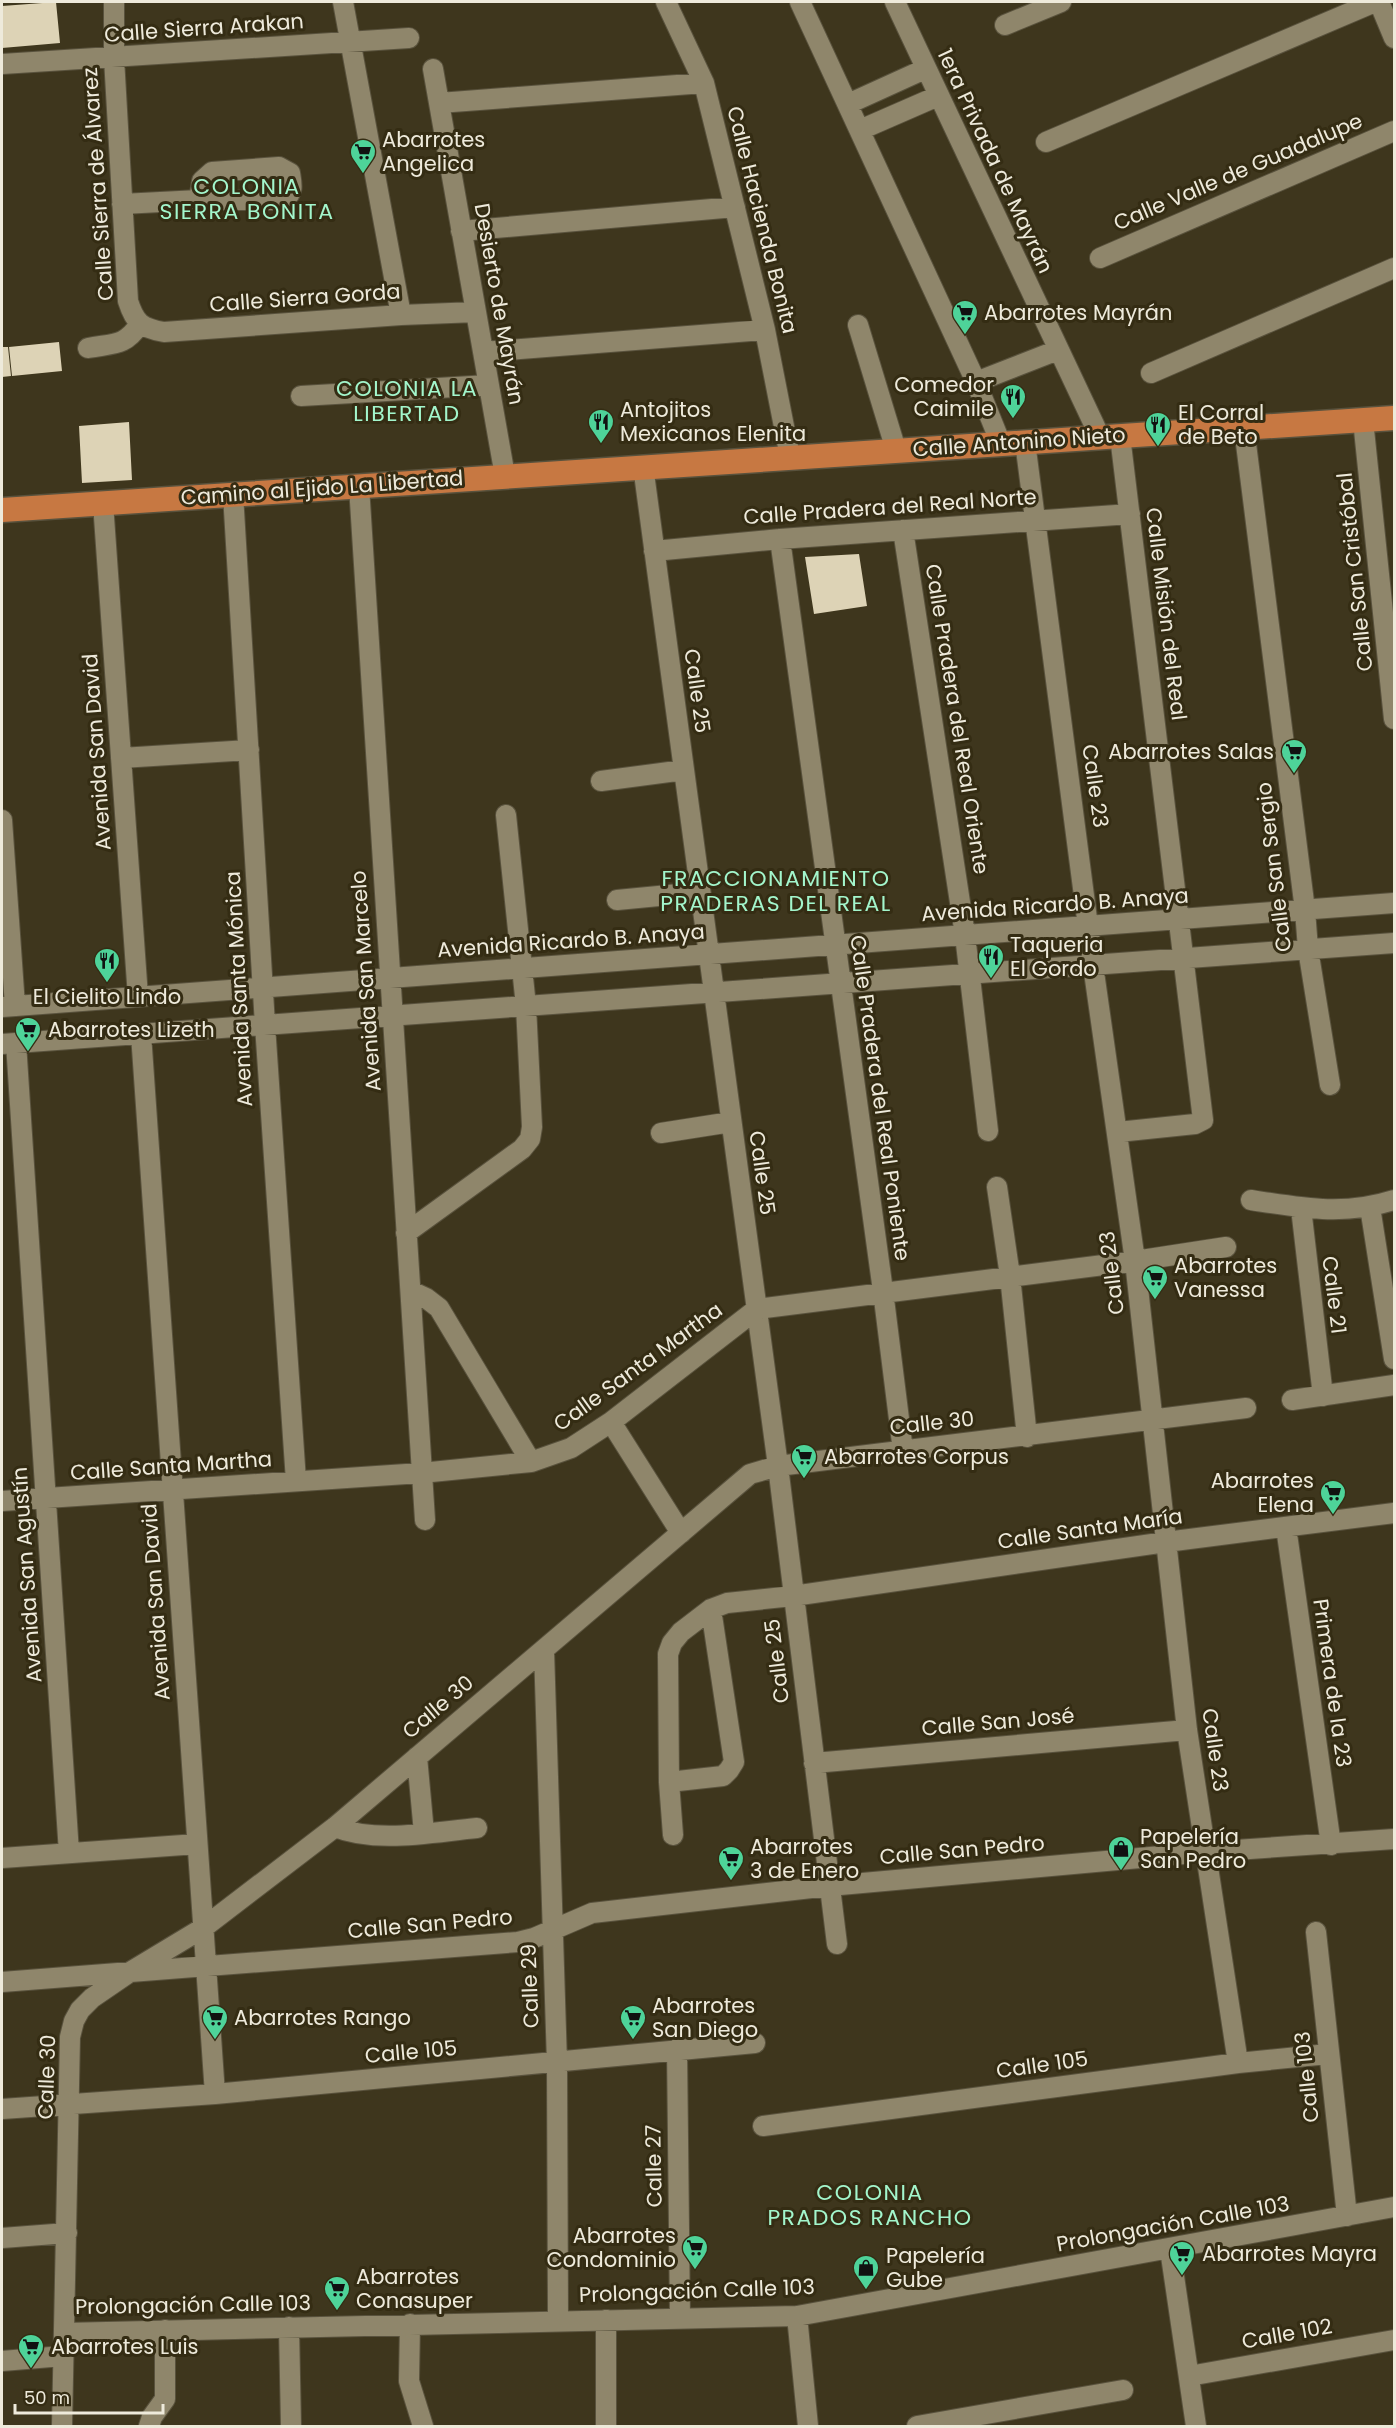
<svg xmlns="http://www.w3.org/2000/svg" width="1396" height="2428" font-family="Poppins,sans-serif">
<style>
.building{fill:#ddd3b6}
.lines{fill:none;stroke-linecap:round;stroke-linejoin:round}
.minor-casing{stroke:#59523d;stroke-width:22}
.major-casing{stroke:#59523d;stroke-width:27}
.minor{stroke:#8f866b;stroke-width:20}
.major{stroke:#c77842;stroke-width:24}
.labels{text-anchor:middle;stroke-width:6;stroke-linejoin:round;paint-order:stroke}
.street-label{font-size:21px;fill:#eeeadb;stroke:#342c13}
.poi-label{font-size:21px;fill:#eeeadb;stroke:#342c13;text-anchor:start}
.neighbourhood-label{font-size:22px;letter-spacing:1.5px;fill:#a3f6cc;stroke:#342c13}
</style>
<rect width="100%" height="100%" fill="#3e361d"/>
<!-- building -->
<path class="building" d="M 56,2 L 60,43 L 2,48 L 2,6 Z
M 59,342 L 62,371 L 12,376 L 9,347 Z
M 2,347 L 8,347 L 11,376 L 2,377 Z
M 129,422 L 132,480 L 82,483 L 79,426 Z
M 859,554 L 867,606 L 814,614 L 805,557 Z"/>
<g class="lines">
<defs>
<path id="minor" d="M 114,2 L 114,58 L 128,301 C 135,323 141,328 164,332 L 401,315 L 476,312
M 343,2 L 401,315
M 666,2 L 704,83 L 765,330 L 790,457
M 800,2 L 976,382 L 1001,444
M 895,2 L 1100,437
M 1379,2 L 1394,38
M 1005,25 L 1061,2
M 2,64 L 409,38
M 433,69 L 505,476
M 439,103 L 704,83
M 848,104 L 925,69
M 860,130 L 938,96
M 1046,142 L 1375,2
M 122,204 L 199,200 L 284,200 C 294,192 292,185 290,173 L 279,167 L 212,172 L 202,181 L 199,200
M 461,231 L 735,207
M 1100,258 L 1394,131
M 858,325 L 896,450
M 88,348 C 114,343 124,347 140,324
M 483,352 L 765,330
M 1151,373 L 1394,268
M 976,382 L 1058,350
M 301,396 L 489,385
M 1363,420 L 1394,719
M 1244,428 L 1305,910 L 1308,949 L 1330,1085
M 1025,442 L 1093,965 L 1135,1261 L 1187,1730 L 1238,2063
M 643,466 L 778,1466 L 837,1944
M 359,486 L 425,1520
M 233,494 L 265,1025 L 296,1481
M 103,503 L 138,997
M 903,530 L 965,935 L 988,1131
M 780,539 L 883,1291 L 903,1451
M 654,551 L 780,539 L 1130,514
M 121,758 L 249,750
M 601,781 L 684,770
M 2,820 L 15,1006
M 617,900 L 700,892
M 2,1007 L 1394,903
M 141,1034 L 215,2094
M 16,1043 L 69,1853
M 2,1044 L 1394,943
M 1118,1132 L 1195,1124 L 1203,1120 L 1120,436
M 661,1133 L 731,1122
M 997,1187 L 1010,1276 L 1027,1437
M 1251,1200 C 1303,1208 1344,1216 1394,1200
M 1370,1207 L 1394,1359
M 1301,1208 L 1323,1396
M 406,1233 L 522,1149 L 530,1139 L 532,1127 L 526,1006 L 506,815
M 411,1291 L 426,1298 L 439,1308 L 531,1462
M 1292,1400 L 1394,1385
M 611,1422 L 681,1533
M 2,1501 L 421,1473 L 531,1462 L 571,1448 L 611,1422 L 757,1309 L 1135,1261 L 1226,1247
M 1286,1527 L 1331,1845
M 544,1650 L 557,2063 L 558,2321
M 417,1757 L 424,1833
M 814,1763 L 1187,1730
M 669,1782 L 723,1776 L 729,1770 L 734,1762 L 711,1609
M 335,1827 C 377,1844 433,1832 477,1828
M 673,1835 L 669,1782 L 668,1654 L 672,1643 L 681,1632 L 711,1609 L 727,1603 L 793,1596 L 1166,1542 L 1394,1513
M 2,1858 L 197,1844
M 1316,1932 L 1347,2216
M 2,1982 L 518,1942 L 534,1938 L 592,1913 L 829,1886 L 1206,1852 L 1394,1839
M 677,2049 L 680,2318
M 2,2109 L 215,2094 L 755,2043
M 763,2126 L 1238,2063 L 1328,2054
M 2,2238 L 67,2233
M 1170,2249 L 1196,2426
M 797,2316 L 808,2426
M 606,2320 L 606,2426
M 410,2324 L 409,2381 L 423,2426
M 289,2327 L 291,2426
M 64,2333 L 797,2316 L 1394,2207
M 2,2361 L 63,2356
M 1189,2376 L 1394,2340
M 62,2426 L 70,2037 L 74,2021 L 80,2010 L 92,1998 L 130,1972 L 203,1928 L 335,1827 L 750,1474 L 778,1466 L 1246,1408
M 149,2426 L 152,2417 L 165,2399 L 165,2330
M 917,2426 L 1123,2390"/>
<path id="major" d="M 2,510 L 1394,418"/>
</defs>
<!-- minor casing -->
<use href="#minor" class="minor-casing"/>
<!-- major casing -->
<use href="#major" class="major-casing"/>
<!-- minor -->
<use href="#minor" class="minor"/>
<!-- major -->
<use href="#major" class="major"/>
</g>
<!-- icons -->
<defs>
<symbol id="supermarket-pin" viewBox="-11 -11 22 30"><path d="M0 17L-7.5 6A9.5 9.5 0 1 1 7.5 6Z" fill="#4ed399" stroke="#342c13"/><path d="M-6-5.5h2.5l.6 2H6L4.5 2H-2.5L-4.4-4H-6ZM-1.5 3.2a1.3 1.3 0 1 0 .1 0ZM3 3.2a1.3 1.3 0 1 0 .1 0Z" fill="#111"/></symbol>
<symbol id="restaurant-pin" viewBox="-11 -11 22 30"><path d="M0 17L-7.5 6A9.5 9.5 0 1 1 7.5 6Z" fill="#4ed399" stroke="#342c13"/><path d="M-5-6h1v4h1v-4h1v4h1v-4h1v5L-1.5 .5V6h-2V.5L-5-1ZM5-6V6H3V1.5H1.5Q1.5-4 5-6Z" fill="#111"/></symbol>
<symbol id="shop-pin" viewBox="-11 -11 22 30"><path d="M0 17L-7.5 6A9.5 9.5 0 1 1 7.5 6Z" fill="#4ed399" stroke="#342c13"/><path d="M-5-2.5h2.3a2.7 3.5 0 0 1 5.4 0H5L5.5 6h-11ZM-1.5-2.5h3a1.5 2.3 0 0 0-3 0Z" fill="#111"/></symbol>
</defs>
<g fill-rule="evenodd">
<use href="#supermarket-pin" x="348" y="137" width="30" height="40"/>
<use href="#supermarket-pin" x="950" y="298" width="30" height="40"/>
<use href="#restaurant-pin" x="998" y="382" width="30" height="40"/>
<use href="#restaurant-pin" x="586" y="407" width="30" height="40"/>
<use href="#restaurant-pin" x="1143" y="410" width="30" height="40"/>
<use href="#supermarket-pin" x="1279" y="737" width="30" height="40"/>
<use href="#restaurant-pin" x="976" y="942" width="30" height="40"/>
<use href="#restaurant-pin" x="92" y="946" width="30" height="40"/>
<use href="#supermarket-pin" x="13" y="1015" width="30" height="40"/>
<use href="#supermarket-pin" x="1140" y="1263" width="30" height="40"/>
<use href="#supermarket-pin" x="789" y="1442" width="30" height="40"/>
<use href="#supermarket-pin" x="1318" y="1478" width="30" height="40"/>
<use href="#shop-pin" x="1106" y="1834" width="30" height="40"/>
<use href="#supermarket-pin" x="716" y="1844" width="30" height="40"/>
<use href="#supermarket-pin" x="200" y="2003" width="30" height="40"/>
<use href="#supermarket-pin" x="618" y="2003" width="30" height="40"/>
<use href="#supermarket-pin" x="680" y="2233" width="30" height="40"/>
<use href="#supermarket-pin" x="1167" y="2239" width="30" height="40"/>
<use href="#shop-pin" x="851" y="2253" width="30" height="40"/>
<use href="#supermarket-pin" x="322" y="2274" width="30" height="40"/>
<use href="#supermarket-pin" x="16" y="2332" width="30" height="40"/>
</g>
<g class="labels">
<!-- street labels -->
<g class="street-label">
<text transform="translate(204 28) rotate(-4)" y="7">Calle Sierra Arakan</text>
<text transform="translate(995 161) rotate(65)" y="7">1era Privada de Mayrán</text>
<text transform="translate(1238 172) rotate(-23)" y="7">Calle Valle de Guadalupe</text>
<text transform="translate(98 184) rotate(-94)" y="7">Calle Sierra de Álvarez</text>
<text transform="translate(762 220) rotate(76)" y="7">Calle Hacienda Bonita</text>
<text transform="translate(305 298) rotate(-4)" y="7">Calle Sierra Gorda</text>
<text transform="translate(499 304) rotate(80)" y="7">Desierto de Mayrán</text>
<text transform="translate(1019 442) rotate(-4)" y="7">Calle Antonino Nieto</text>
<text transform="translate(322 488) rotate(-4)" y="7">Camino al Ejido La Libertad</text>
<text transform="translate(890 507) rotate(-4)" y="7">Calle Pradera del Real Norte</text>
<text transform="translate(1355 572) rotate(-96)" y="7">Calle San Cristóbal</text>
<text transform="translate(1166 614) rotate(83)" y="7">Calle Misión del Real</text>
<text transform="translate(697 691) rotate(82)" y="7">Calle 25</text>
<text transform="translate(957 719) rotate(81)" y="7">Calle Pradera del Real Oriente</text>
<text transform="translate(97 752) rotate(-94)" y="7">Avenida San David</text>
<text transform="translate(1095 786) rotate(82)" y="7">Calle 23</text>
<text transform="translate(1274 867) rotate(-97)" y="7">Calle San Sergio</text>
<text transform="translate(1055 905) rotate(-4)" y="7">Avenida Ricardo B. Anaya</text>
<text transform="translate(571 941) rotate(-4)" y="7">Avenida Ricardo B. Anaya</text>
<text transform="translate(366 981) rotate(-94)" y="7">Avenida San Marcelo</text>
<text transform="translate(239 989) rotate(-93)" y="7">Avenida Santa Mónica</text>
<text transform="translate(880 1098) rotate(82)" y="7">Calle Pradera del Real Poniente</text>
<text transform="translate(762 1173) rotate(82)" y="7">Calle 25</text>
<text transform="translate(1112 1273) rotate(-97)" y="7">Calle 23</text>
<text transform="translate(1334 1295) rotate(83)" y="7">Calle 21</text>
<text transform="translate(638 1367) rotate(-36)" y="7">Calle Santa Martha</text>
<text transform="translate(932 1423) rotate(-6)" y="7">Calle 30</text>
<text transform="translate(171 1466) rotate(-4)" y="7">Calle Santa Martha</text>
<text transform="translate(1090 1529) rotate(-8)" y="7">Calle Santa María</text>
<text transform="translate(27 1575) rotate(-94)" y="7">Avenida San Agustín</text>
<text transform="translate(156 1602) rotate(-94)" y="7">Avenida San David</text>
<text transform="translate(777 1661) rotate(-97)" y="7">Calle 25</text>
<text transform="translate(1332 1683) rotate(82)" y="7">Primera de la 23</text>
<text transform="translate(438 1707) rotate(-40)" y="7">Calle 30</text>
<text transform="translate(998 1722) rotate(-5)" y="7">Calle San José</text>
<text transform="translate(1215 1750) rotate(82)" y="7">Calle 23</text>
<text transform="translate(962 1850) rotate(-5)" y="7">Calle San Pedro</text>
<text transform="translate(430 1924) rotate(-5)" y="7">Calle San Pedro</text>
<text transform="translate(530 1986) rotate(-92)" y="7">Calle 29</text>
<text transform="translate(411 2052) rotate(-5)" y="7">Calle 105</text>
<text transform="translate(1042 2065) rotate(-8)" y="7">Calle 105</text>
<text transform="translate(47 2077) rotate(-88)" y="7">Calle 30</text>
<text transform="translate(1307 2077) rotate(-96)" y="7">Calle 103</text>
<text transform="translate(654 2166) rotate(-91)" y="7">Calle 27</text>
<text transform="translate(1173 2224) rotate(-10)" y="7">Prolongación Calle 103</text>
<text transform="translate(697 2291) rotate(-2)" y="7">Prolongación Calle 103</text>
<text transform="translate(193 2305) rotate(-1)" y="7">Prolongación Calle 103</text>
<text transform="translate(1287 2334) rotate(-10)" y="7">Calle 102</text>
</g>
<!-- poi labels -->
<g class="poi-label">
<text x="382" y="147">Abarrotes<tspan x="382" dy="24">Angelica</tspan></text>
<text x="984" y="320">Abarrotes Mayrán</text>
<text x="994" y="392" text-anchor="end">Comedor<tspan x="994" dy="24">Caimile</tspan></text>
<text x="620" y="417">Antojitos<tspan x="620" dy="24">Mexicanos Elenita</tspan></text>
<text x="1178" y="420">El Corral<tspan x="1178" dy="24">de Beto</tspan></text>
<text x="1274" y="759" text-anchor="end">Abarrotes Salas</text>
<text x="1010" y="952">Taqueria<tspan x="1010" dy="24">El Gordo</tspan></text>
<text x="107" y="1004" text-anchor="middle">El Cielito Lindo</text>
<text x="48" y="1037">Abarrotes Lizeth</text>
<text x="1174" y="1273">Abarrotes<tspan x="1174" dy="24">Vanessa</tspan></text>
<text x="824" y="1464">Abarrotes Corpus</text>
<text x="1314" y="1488" text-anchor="end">Abarrotes<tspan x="1314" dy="24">Elena</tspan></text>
<text x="1140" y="1844">Papelería<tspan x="1140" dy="24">San Pedro</tspan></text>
<text x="750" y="1854">Abarrotes<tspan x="750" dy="24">3 de Enero</tspan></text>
<text x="652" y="2013">Abarrotes<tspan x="652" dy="24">San Diego</tspan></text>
<text x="234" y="2025">Abarrotes Rango</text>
<text x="676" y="2243" text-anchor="end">Abarrotes<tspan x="676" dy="24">Condominio</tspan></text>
<text x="1202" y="2261">Abarrotes Mayra</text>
<text x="886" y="2263">Papelería<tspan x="886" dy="24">Gube</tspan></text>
<text x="356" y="2284">Abarrotes<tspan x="356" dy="24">Conasuper</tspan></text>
<text x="51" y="2354">Abarrotes Luis</text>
</g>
<!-- neighbourhood labels -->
<g class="neighbourhood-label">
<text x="247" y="194">COLONIA<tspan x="247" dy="25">SIERRA BONITA</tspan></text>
<text x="407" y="396">COLONIA LA<tspan x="407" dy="25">LIBERTAD</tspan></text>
<text x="776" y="886">FRACCIONAMIENTO<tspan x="776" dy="25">PRADERAS DEL REAL</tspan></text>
<text x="870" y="2200">COLONIA<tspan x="870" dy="25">PRADOS RANCHO</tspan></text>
</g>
</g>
<!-- border -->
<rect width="1396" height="2428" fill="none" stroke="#eeeadb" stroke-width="6"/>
<!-- scale -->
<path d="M15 2404v9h148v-9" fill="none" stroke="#eeeadb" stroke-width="3"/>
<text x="24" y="2404" font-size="18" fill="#eeeadb" stroke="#342c13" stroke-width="4.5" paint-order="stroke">50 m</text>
</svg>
